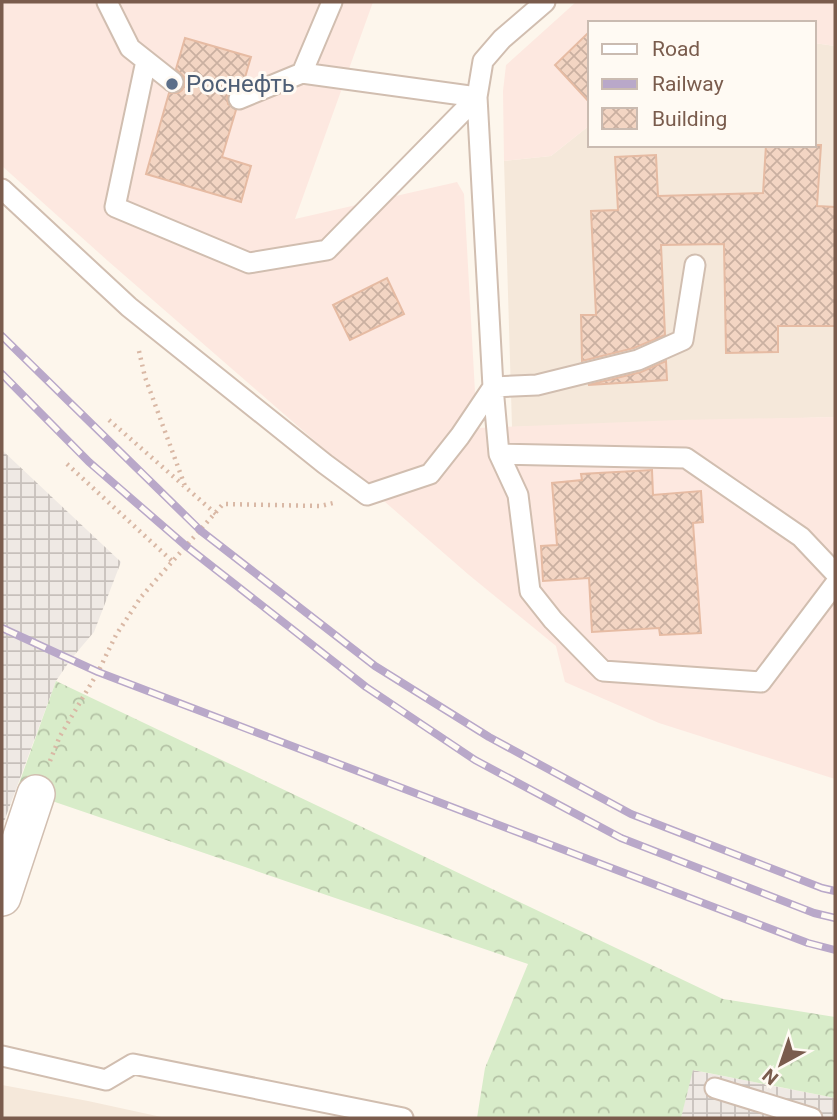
<svg xmlns="http://www.w3.org/2000/svg" width="837" height="1120" font-family="Roboto,sans-serif">
<style>
.residential{fill:#f5e8da}
.commercial{fill:#fde8e0}
.industrial{fill:url(#industrial-grid)}
.forest{fill:url(#forest-crowns)}
.building{fill:url(#building-cross-hatch);stroke:#e6bba3;stroke-width:2}
.lines{fill:none;stroke-linecap:round;stroke-linejoin:round}
.lane-casing{stroke:#d1beb0;stroke-width:23}
.street-casing{stroke:#d1beb0;stroke-width:40}
.path{stroke:#d9b8a5;stroke-width:4.5;stroke-dasharray:2 5;stroke-linecap:butt}
.lane{stroke:#fff;stroke-width:19}
.street{stroke:#fff;stroke-width:37}
.rail-casing{stroke:#b9a8c9;stroke-width:8}
.rail{stroke:#fffaf3;stroke-width:5;stroke-dasharray:16;stroke-linecap:butt}
.service-dot{fill:#5c6f8a;stroke:#fffaf3;stroke-width:2.5}
.labels{text-anchor:middle;stroke-width:6;stroke-linejoin:round;paint-order:stroke}
.service-label{font-size:24px;fill:#4e5e75;stroke:#fffaf3;text-anchor:start}
</style>
<defs>
<pattern id="industrial-grid" width="8" height="8" patternUnits="userSpaceOnUse" patternTransform="scale(1.75)"><rect width="8" height="8" fill="#efe9e4"/><path d="M0 4h8M4 0v8" fill="none" stroke="#c7c0bb"/></pattern>
<pattern id="forest-crowns" width="20" height="18" patternUnits="userSpaceOnUse" patternTransform="scale(1.75)"><rect width="20" height="18" fill="#d8ecc9"/><path d="M2 6a3 3 0 1 1 6 0M12 15a3 3 0 1 1 6 0" fill="none" stroke="#b4c2a5"/></pattern>
<pattern id="building-cross-hatch" width="8" height="8" patternUnits="userSpaceOnUse" patternTransform="scale(1.75)"><rect width="8" height="8" fill="#f3d5c3"/><path d="M0 0l8 8M0 8l8-8" fill="none" stroke="#cab0a1"/></pattern>
</defs>
<rect width="100%" height="100%" fill="#fdf6ec"/>
<!-- residential -->
<path class="residential" d="M 814,43 L 835,46 L 835,417 L 512,427 L 504,161 L 551,156 L 590,125 L 590,145 L 814,145 Z
M 2,1085 L 88,1101 L 166,1118 L 2,1118 Z"/>
<!-- commercial -->
<path class="commercial" d="M 2,2 L 373,2 L 295,219 L 457,182 L 464,194 L 477,428 L 678,420 L 835,417 L 835,779 L 659,723 L 565,682 L 556,646 L 469,575 L 108,261 L 2,166 Z
M 576,2 L 835,2 L 835,46 L 814,43 L 814,23 L 590,23 L 590,125 L 551,156 L 504,161 L 503,91 L 506,65 Z"/>
<!-- industrial -->
<path class="industrial" d="M 2,450 L 121,562 L 94,632 L 71,659 L 56,681 L 2,827 Z
M 692,1070 L 835,1098 L 835,1118 L 681,1118 Z"/>
<!-- forest -->
<path class="forest" d="M 56,681 L 723,999 L 835,1017 L 835,1098 L 693,1070 L 681,1118 L 477,1118 L 485,1068 L 528,964 L 17,789 Z"/>
<!-- building -->
<path class="building" d="M 590,31 L 590,103 L 555,65 Z
M 185,38 L 251,57 L 243,84 L 230,91 L 227,97 L 228,104 L 236,110 L 222,157 L 251,166 L 241,202 L 146,174 L 169,93 L 178,93 L 182,90 L 185,84 L 184,77 L 176,69 Z
M 766,145 L 821,145 L 817,206 L 835,207 L 835,326 L 778,326 L 778,352 L 726,353 L 724,244 L 661,245 L 665,335 L 634,348 L 582,361 L 581,315 L 596,315 L 591,211 L 618,210 L 615,157 L 656,155 L 658,196 L 763,193 Z
M 387,278 L 404,314 L 350,340 L 333,305 Z
M 666,361 L 667,380 L 588,385 L 641,372 Z
M 652,470 L 653,495 L 701,491 L 703,522 L 693,523 L 701,633 L 660,635 L 659,628 L 592,632 L 589,578 L 543,581 L 541,546 L 557,545 L 552,483 L 582,480 L 581,474 Z"/>
<g class="lines">
<defs>
<path id="lane" d="M 107,2 L 130,48 L 173,82
M 545,2 L 502,39 L 483,61 L 477,97 L 493,387 L 499,454 L 518,495 L 530,591 L 553,620 L 603,671 L 761,682 L 835,584
M 146,61 L 115,207 L 249,263 L 327,250 L 477,97
M 302,73 L 332,2
M 239,99 L 302,73 L 477,97
M 2,189 L 129,307 L 325,464 L 367,495 L 430,474 L 460,436 L 493,387 L 537,385 L 638,360 L 683,340 L 695,265
M 499,454 L 686,458 L 801,537 L 835,573
M 2,1056 L 106,1080 L 133,1064 L 403,1118
M 715,1088 L 812,1118"/>
<path id="street" d="M 2,897 L 36,794"/>
</defs>
<!-- lane casing -->
<use href="#lane" class="lane-casing"/>
<!-- street casing -->
<use href="#street" class="street-casing"/>
<!-- path -->
<path class="path" d="M 139,351 L 145,377 L 185,486
M 109,420 L 216,514
M 67,464 L 172,561
M 50,761 L 60,736 L 98,672 L 116,635 L 141,597 L 223,504 L 321,506 L 333,503"/>
<!-- lane -->
<use href="#lane" class="lane"/>
<!-- street -->
<use href="#street" class="street"/>
<defs>
<path id="rail" d="M 2,336 L 201,531 L 375,666 L 489,737 L 631,814 L 822,888 L 835,891
M 2,374 L 89,462 L 186,546 L 366,687 L 475,760 L 621,838 L 814,913 L 835,918
M 2,628 L 98,672 L 808,943 L 835,950"/>
</defs>
<!-- rail casing -->
<use href="#rail" class="rail-casing"/>
<!-- rail -->
<use href="#rail" class="rail"/>
</g>
<!-- markers -->
<circle class="service-dot" cx="172" cy="84" r="7"/>
<g class="labels">
<!-- service labels -->
<g class="service-label">
<text x="186" y="92">Роснефть</text>
</g>
</g>
<!-- border -->
<rect width="837" height="1120" fill="none" stroke="#7a5c4d" stroke-width="7"/>
<!-- legend -->
<rect x="588" y="21" width="228" height="126" fill="#fffaf3" stroke="#cabbb1" stroke-width="2"/>
<rect x="602" y="44" width="35" height="10" fill="#ffffff" stroke="#cabbb1" stroke-width="2"/>
<text x="652" y="56" font-size="21" fill="#7a5c4d">Road</text>
<rect x="602" y="79" width="35" height="10" fill="#b9a8c9" stroke="#cabbb1" stroke-width="2"/>
<text x="652" y="91" font-size="21" fill="#7a5c4d">Railway</text>
<rect x="602" y="108" width="35" height="21" fill="url(#building-cross-hatch)" stroke="#cabbb1" stroke-width="2"/>
<text x="652" y="126" font-size="21" fill="#7a5c4d">Building</text>
<!-- north arrow -->
<g transform="translate(781 1064) rotate(220)" stroke="#fffaf3" stroke-width="5" paint-order="stroke">
<path d="M0-5L12 26L0 18L-12 26Z" fill="#7a5c4d"/>
<text y="-10" font-size="19" font-weight="bold" text-anchor="middle" fill="#7a5c4d">N</text>
</g>
</svg>
